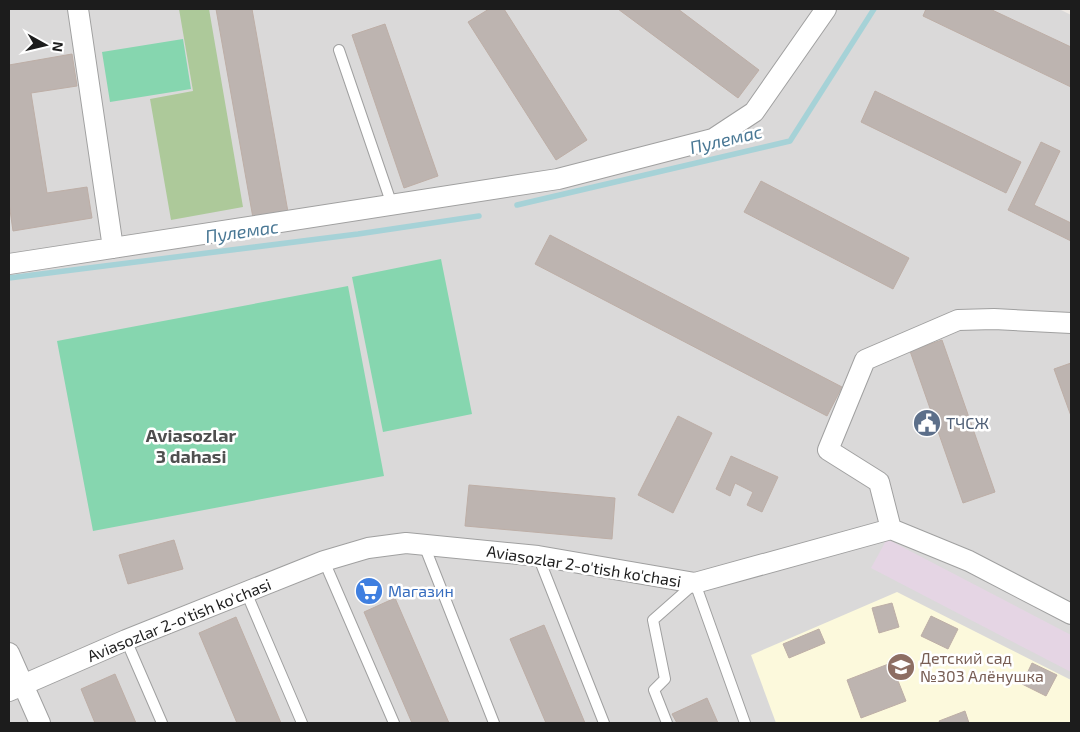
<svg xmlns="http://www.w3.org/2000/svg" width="1080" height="732" font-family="'Exo 2',sans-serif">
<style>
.residential{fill:#dad9d9}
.industrial{fill:#e5d5e4}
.education{fill:#fcf9dc}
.forest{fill:#adc99a}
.pitch{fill:#86d6af}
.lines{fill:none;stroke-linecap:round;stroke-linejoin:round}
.stream{stroke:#a6d2d7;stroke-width:5.5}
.building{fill:#bdb4b0;stroke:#bdaea6}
.lane-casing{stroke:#a0a0a0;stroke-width:12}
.street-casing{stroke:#a0a0a0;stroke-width:22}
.lane{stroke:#fff;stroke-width:10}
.street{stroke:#fff;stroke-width:20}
.labels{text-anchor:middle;stroke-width:5;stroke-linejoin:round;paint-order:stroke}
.service-label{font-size:16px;fill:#4e5e75;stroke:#fff;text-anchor:start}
.street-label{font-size:16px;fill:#1c1c1c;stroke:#fff}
.shop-label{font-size:16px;fill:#366cbe;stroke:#fff;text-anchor:start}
.education-label{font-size:16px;fill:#785e54;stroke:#fff;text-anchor:start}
.water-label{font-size:18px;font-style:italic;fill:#4a7895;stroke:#fff}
.neighbourhood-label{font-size:18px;font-weight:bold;fill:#4f4f4f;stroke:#fff}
</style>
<rect width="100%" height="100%" fill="#ede8e3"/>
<!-- residential -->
<path class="residential" d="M 9,9 L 1059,9 L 1071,15 L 1071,723 L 9,723 Z"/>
<!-- industrial -->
<path class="industrial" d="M 887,539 L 1071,635 L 1071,672 L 871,568 Z"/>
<!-- education -->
<path class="education" d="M 897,592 L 1071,680 L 1071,723 L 776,723 L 751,655 Z"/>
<!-- forest -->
<path class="forest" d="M 179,9 L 209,9 L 243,207 L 171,220 L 150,99 L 193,91 Z"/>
<!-- pitch -->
<path class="pitch" d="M 183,39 L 191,89 L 110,102 L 102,52 Z
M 441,259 L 472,414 L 383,432 L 352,277 Z
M 348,286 L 384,476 L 93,531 L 57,341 Z"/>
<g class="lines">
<!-- stream -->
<path class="stream" d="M 517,205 L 790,141 L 874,9
M 9,278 L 358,234 L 479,216"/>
</g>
<!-- building -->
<path class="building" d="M 216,9 L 252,9 L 288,212 L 253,218 Z
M 489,9 L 504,9 L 587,140 L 556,160 L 468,22 Z
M 618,9 L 678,9 L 759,70 L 738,98 Z
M 926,9 L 990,9 L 1071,47 L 1071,87 L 923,16 Z
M 385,24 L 438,176 L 404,188 L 352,35 Z
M 72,54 L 77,86 L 31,93 L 47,193 L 87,187 L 92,218 L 13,231 L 9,203 L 9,65 Z
M 875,91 L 1021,162 L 1006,193 L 861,122 Z
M 1041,142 L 1060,151 L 1034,205 L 1071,223 L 1071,241 L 1008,210 Z
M 761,181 L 909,258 L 893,289 L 744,212 Z
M 550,235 L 842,387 L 827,416 L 535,264 Z
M 942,340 L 995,492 L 963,503 L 910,351 Z
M 1071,363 L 1071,416 L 1054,369 Z
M 678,416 L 712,433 L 673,513 L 638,495 Z
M 731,456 L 778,477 L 762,512 L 747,505 L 753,492 L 735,483 L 730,496 L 716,489 Z
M 469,485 L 615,498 L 612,539 L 465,526 Z
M 174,540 L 183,569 L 128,584 L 119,555 Z
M 395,598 L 449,723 L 412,723 L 364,612 Z
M 892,603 L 899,627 L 879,633 L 872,608 Z
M 931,616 L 958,629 L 948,649 L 921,636 Z
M 236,617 L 281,723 L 237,723 L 199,633 Z
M 544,625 L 585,723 L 546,723 L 510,639 Z
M 819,629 L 825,643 L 789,658 L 783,644 Z
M 891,663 L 906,701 L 861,718 L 847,680 Z
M 1032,663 L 1057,675 L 1046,696 L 1022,684 Z
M 115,674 L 136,723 L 95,723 L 81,689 Z
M 707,698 L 718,723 L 677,723 L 672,714 Z
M 965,711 L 969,723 L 940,723 L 939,721 Z"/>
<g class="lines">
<defs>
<path id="lane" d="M 339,50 L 392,205
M 424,545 L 494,723
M 538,556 L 604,723
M 324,561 L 394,723
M 246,592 L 302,723
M 126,640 L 162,723
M 667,723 L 654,690 L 665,679 L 653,620 L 695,583 L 745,723"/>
<path id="street" d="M 78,9 L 113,248
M 9,264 L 558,179 L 713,139 L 754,112 L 826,9
M 891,529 L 879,482 L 828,450 L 865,360 L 958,320 L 994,319 L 1071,323
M 9,653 L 40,723
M 9,691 L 126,640 L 324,561 L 368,548 L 406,543 L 538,556 L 695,583 L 891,529 L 969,561 L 1071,614"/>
</defs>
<!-- lane casing -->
<use href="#lane" class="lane-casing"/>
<!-- street casing -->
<use href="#street" class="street-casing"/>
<!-- lane -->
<use href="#lane" class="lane"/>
<!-- street -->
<use href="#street" class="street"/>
</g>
<!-- icons -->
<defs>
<symbol id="civic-disc" viewBox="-11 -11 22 22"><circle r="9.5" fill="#5c6f8a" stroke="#fff"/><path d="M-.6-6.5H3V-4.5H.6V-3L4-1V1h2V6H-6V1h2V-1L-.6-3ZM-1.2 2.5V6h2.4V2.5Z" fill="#fff"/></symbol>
<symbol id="supermarket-disc" viewBox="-11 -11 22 22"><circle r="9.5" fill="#3f7fe0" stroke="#fff"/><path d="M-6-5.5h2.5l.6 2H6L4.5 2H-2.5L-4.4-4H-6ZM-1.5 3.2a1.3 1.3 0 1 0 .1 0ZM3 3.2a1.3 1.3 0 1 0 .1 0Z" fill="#fff"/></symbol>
<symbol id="school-disc" viewBox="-11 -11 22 22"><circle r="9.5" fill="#8d6e63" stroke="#fff"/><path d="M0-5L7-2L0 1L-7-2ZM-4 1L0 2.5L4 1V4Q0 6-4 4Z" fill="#fff"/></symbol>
</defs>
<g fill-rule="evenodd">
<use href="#civic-disc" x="911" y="407" width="32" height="32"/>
<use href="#supermarket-disc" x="353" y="575" width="32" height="32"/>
<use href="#school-disc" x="885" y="651" width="32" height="32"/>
</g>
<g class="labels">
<!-- service labels -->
<g class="service-label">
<text x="946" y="429">ТЧСЖ</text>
</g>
<!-- street labels -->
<g class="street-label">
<text transform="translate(584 566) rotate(9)" y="6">Aviasozlar 2-o'tish ko'chasi</text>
<text transform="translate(179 620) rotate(-22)" y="6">Aviasozlar 2-o'tish ko'chasi</text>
</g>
<!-- shop labels -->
<g class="shop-label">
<text x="388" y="597">Магазин</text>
</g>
<!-- education labels -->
<g class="education-label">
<text x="920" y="664">Детский сад<tspan x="920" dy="18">№303 Алёнушка</tspan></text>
</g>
<!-- water labels -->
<g class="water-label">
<text transform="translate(726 140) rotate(-13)" y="6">Пулемас</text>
<text transform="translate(242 232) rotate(-8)" y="6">Пулемас</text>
</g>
<!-- neighbourhood labels -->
<g class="neighbourhood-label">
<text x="191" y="442">Aviasozlar<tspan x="191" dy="21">3 dahasi</tspan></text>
</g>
</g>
<!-- border -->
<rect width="1080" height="732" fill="none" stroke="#1c1c1c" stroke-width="20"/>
<!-- north arrow -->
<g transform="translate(45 45) rotate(98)" stroke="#ffffff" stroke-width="4" paint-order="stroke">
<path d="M0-4L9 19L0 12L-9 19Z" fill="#1c1c1c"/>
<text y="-8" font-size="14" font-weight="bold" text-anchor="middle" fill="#1c1c1c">N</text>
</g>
</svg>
